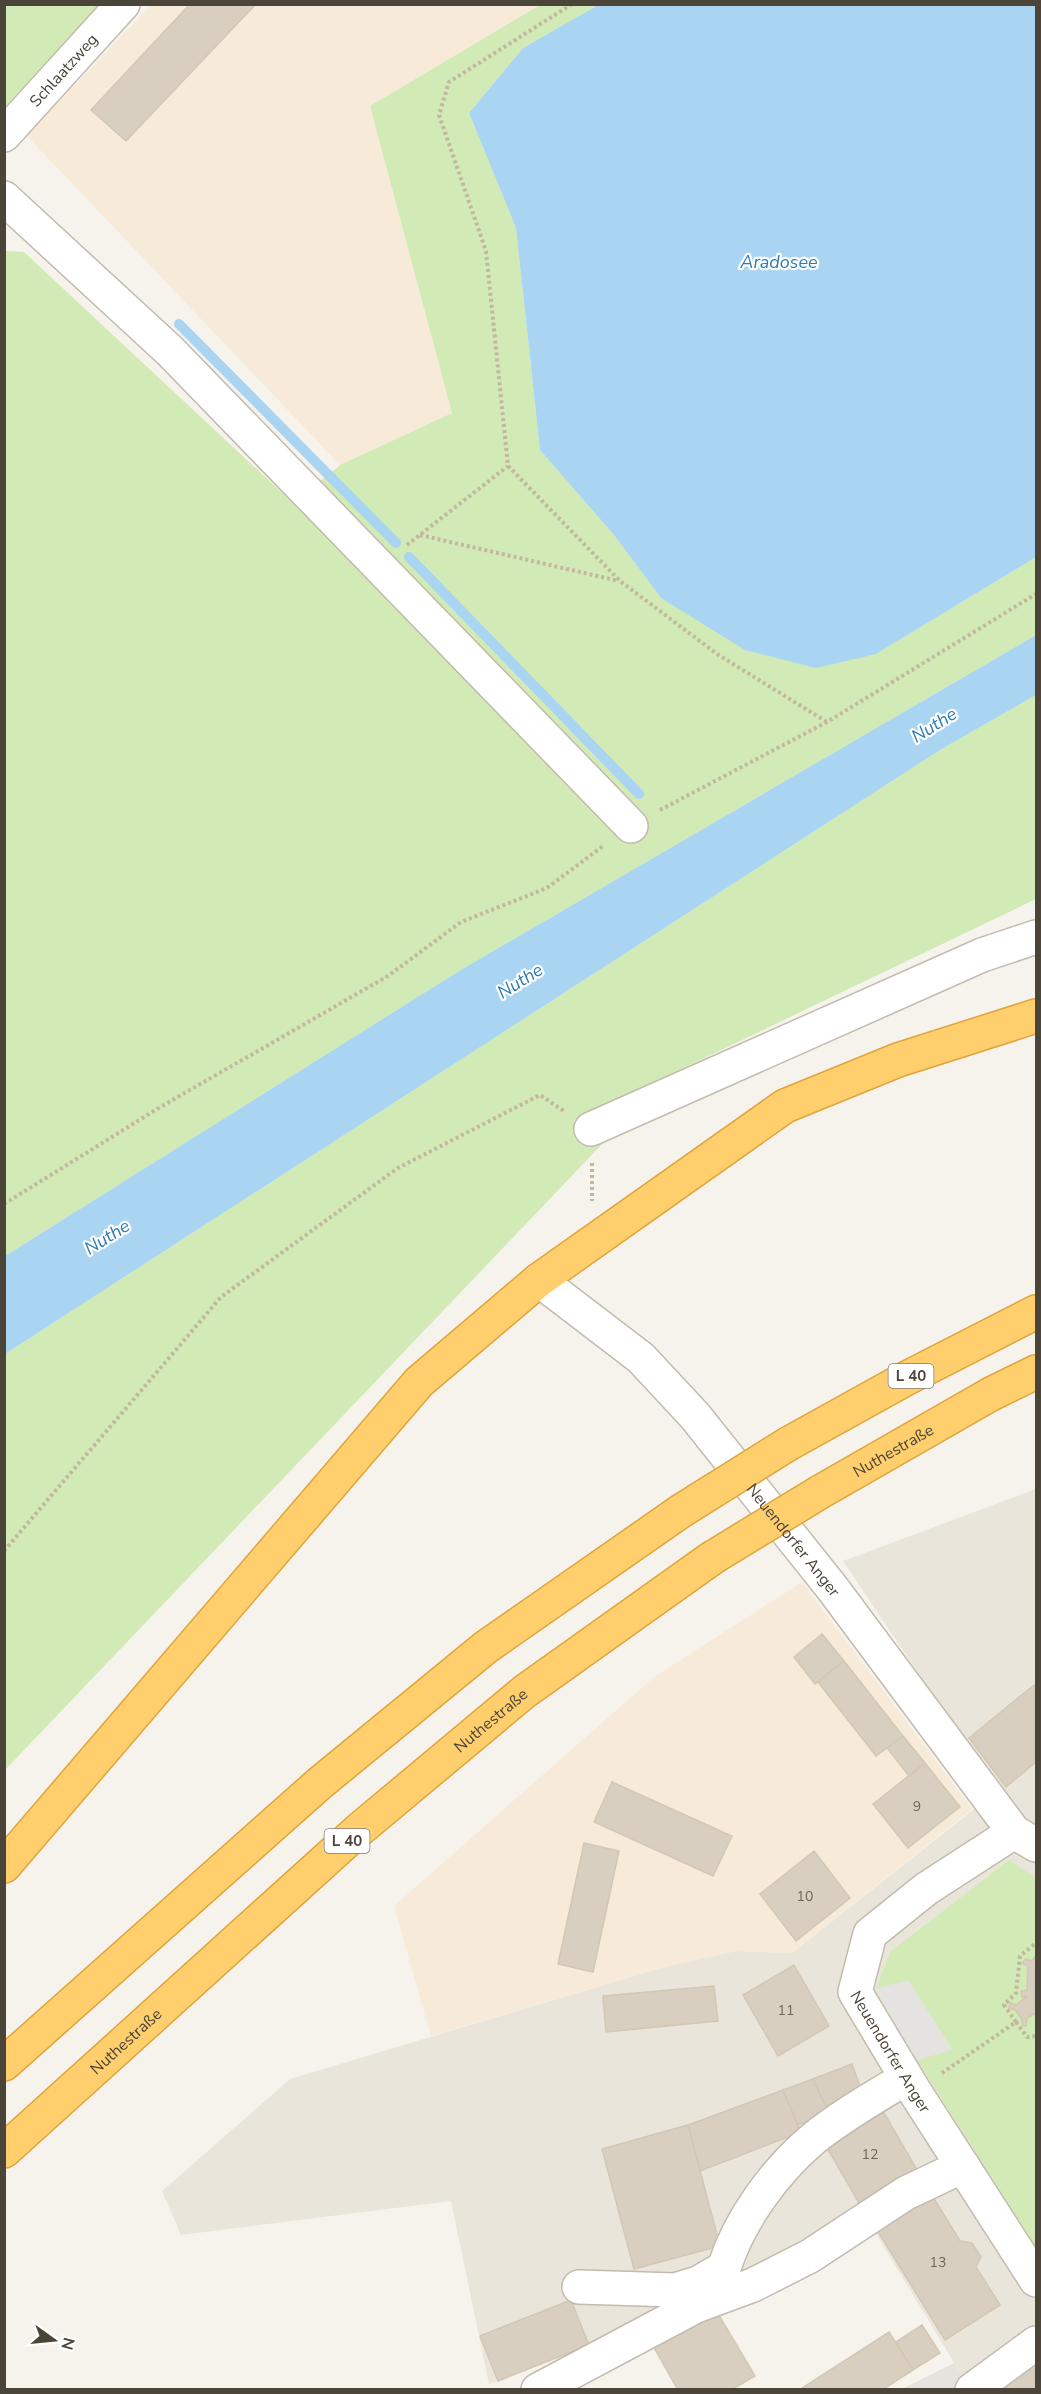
<svg xmlns="http://www.w3.org/2000/svg" width="1041" height="2394" font-family="'Nunito Sans',sans-serif">
<style>
.residential{fill:#eae5da}
.commercial{fill:#f7ead8}
.industrial{fill:#e6e2dd}
.green{fill:#d2eab5}
.parking{fill:#e5e3e0}
.water{fill:#a9d4f2}
.lines{fill:none;stroke-linecap:round;stroke-linejoin:round}
.stream{stroke:#a9d4f2;stroke-width:10}
.building{fill:#d8cfc1;stroke:#d3c7b4;stroke-width:1.5}
.minor-casing{stroke:#c2bbae;stroke-width:36}
.highway-casing{stroke:#e0a43c;stroke-width:36}
.path{stroke:#c4b79f;stroke-width:4;stroke-dasharray:3 3;stroke-linecap:butt}
.minor{stroke:#fff;stroke-width:33}
.highway{stroke:#ffcf6e;stroke-width:33}
.highway-bridge-casing{stroke:#e0a43c;stroke-width:36;stroke-linecap:butt}
.highway-bridge{stroke:#ffcf6e;stroke-width:33}
.labels{text-anchor:middle;stroke-width:4.5;stroke-linejoin:round;paint-order:stroke}
.number-label{font-size:14px;fill:#6e675b}
.shield{fill:#fff;stroke:#817c74;stroke-width:1.5}
.shield-label{font-size:15px;font-weight:bold;fill:#4b4439}
.street-label{font-size:16px;fill:#4b4439;stroke:#fff}
.water-label{font-size:18px;font-style:italic;fill:#2e7ab2;stroke:#fff}
</style>
<rect width="100%" height="100%" fill="#f6f3ec"/>
<!-- residential -->
<path class="residential" d="M 1036,1489 L 1036,2389 L 970,2389 L 861,2209 L 673,2307 L 589,2345 L 489,2384 L 451,2201 L 181,2235 L 162,2191 L 290,2079 L 664,1967 L 736,1951 L 792,1953 L 997,1791 L 843,1561 Z"/>
<!-- commercial -->
<path class="commercial" d="M 151,5 L 540,5 L 370,106 L 452,413 L 340,465 L 27,136 Z
M 802,1582 L 972,1809 L 792,1953 L 736,1951 L 664,1967 L 431,2036 L 394,1906 L 654,1677 Z"/>
<!-- industrial -->
<path class="industrial" d="M 954,2363 L 970,2389 L 900,2390 Z"/>
<!-- green -->
<path class="green" d="M 5,5 L 102,5 L 5,112 Z
M 540,5 L 598,5 L 523,48 L 469,113 L 516,228 L 540,450 L 614,535 L 661,598 L 876,654 L 1036,557 L 1036,635 L 459,971 L 5,1256 L 5,251 L 24,252 L 293,503 L 340,465 L 452,413 L 370,106 Z
M 1036,695 L 1036,899 L 667,1076 L 5,1770 L 5,1354 L 940,750 Z
M 1009,1860 L 1036,1878 L 1036,2247 L 917,2060 L 952,2049 L 908,1980 L 876,1989 L 890,1952 Z"/>
<!-- parking -->
<path class="parking" d="M 908,1980 L 952,2050 L 917,2060 L 876,1989 Z"/>
<!-- water -->
<path class="water" d="M 598,5 L 1036,5 L 1036,557 L 876,654 L 816,668 L 745,650 L 661,598 L 614,535 L 540,450 L 516,228 L 469,113 L 523,48 Z
M 1036,635 L 1036,695 L 940,750 L 5,1354 L 5,1256 L 459,971 Z"/>
<g class="lines">
<!-- stream -->
<path class="stream" d="M 179,324 L 396,543
M 409,557 L 639,794"/>
</g>
<!-- building -->
<path class="building" d="M 190,4 L 256,4 L 126,141 L 91,110 Z
M 822,1634 L 844,1661 L 815,1684 L 794,1657 Z
M 844,1661 L 903,1736 L 876,1756 L 818,1682 Z
M 1034,1685 L 1036,1688 L 1036,1762 L 1006,1787 L 969,1738 Z
M 903,1736 L 925,1763 L 909,1776 L 887,1748 Z
M 925,1763 L 960,1807 L 908,1848 L 873,1804 Z
M 612,1782 L 732,1836 L 713,1876 L 594,1822 Z
M 584,1843 L 619,1851 L 593,1972 L 558,1964 Z
M 814,1851 L 850,1898 L 796,1941 L 760,1894 Z
M 1036,1956 L 1036,2013 L 1027,2018 L 1026,2026 L 1022,2025 L 1022,2019 L 1015,2010 L 1009,2008 L 1010,2003 L 1016,2005 L 1027,1996 L 1022,1997 L 1021,1991 L 1027,1990 L 1028,1966 L 1022,1963 L 1026,1959 L 1031,1961 Z
M 794,1965 L 829,2026 L 778,2056 L 743,1995 Z
M 714,1986 L 718,2021 L 606,2032 L 603,1996 Z
M 852,2064 L 862,2092 L 826,2106 L 813,2079 Z
M 813,2079 L 829,2113 L 798,2125 L 783,2090 Z
M 783,2090 L 801,2132 L 700,2171 L 688,2125 Z
M 880,2106 L 917,2170 L 859,2203 L 822,2139 Z
M 688,2125 L 720,2246 L 634,2269 L 602,2149 Z
M 927,2187 L 960,2241 L 972,2243 L 981,2257 L 976,2267 L 1000,2305 L 945,2340 L 872,2222 Z
M 571,2300 L 589,2345 L 498,2381 L 480,2336 Z
M 714,2307 L 755,2376 L 731,2390 L 678,2390 L 652,2344 Z
M 922,2325 L 940,2353 L 913,2370 L 896,2342 Z
M 889,2332 L 913,2370 L 882,2390 L 799,2390 Z
M 1036,2362 L 1036,2390 L 997,2390 Z"/>
<g class="lines">
<defs>
<g id="minor">
<path id="s1" d="M 4,135 L 123,4"/>
<path d="M 4,198 L 170,351 L 631,826"/>
<path d="M 591,1129 L 982,955 L 1036,937"/>
<path id="s2" d="M 539,1280 L 641,1358 L 695,1416 L 833,1589 L 1014,1832 L 1036,1845"/>
<path id="s3" d="M 1014,1832 L 926,1889 L 870,1934 L 855,1992 L 915,2092 L 1036,2280"/>
<path d="M 579,2287 L 675,2290 L 698,2283 L 724,2268 C 739,2220 775,2171 813,2139 C 841,2116 875,2097 906,2078"/>
<path d="M 538,2390 L 696,2306 L 753,2285 L 810,2256 L 906,2193 L 963,2166"/>
<path d="M 972,2390 L 1036,2343"/>
</g>
<g id="highway">
<path d="M 788,1444 L 907,1378 L 1036,1312"/>
<path id="s4" d="M 820,1492 L 991,1394 L 1036,1372"/>
<path d="M 4,1866 L 419,1382 L 539,1280 L 785,1106 L 898,1060 L 1036,1016"/>
<path d="M 4,2064 L 320,1783 L 486,1647 L 681,1511"/>
<path id="s5" d="M 4,2151 L 360,1829 L 524,1692 L 712,1558"/>
</g>
</defs>
<!-- minor casing -->
<use href="#minor" class="minor-casing"/>
<!-- highway casing -->
<use href="#highway" class="highway-casing"/>
<!-- path -->
<path class="path" d="M 572,4 L 449,82 L 439,115 L 486,251 L 508,466 L 620,581 L 717,654 L 827,722
M 420,535 L 619,581
M 407,545 L 508,466
M 660,810 L 827,722 L 1036,594
M 592,1163 L 592,1201
M 4,1204 L 157,1109 L 388,976 L 461,922 L 547,888 L 603,846
M 4,1551 L 221,1297 L 398,1168 L 540,1095 L 564,1111
M 1016,2022 L 1027,2037 L 1036,2036
M 942,2073 L 1016,2022 L 1004,2005 L 1016,1993 L 1020,1956 L 1036,1943"/>
<!-- minor -->
<use href="#minor" class="minor"/>
<!-- highway -->
<use href="#highway" class="highway"/>
<defs>
<path id="highway-bridge" d="M 681,1511 L 788,1444
M 712,1558 L 820,1492"/>
</defs>
<!-- highway-bridge casing -->
<use href="#highway-bridge" class="highway-bridge-casing"/>
<!-- highway-bridge -->
<use href="#highway-bridge" class="highway-bridge"/>
</g>
<g class="labels">
<!-- number labels -->
<g class="number-label">
<text x="917" y="1811">9</text>
<text x="805" y="1901">10</text>
<text x="786" y="2015">11</text>
<text x="870" y="2159">12</text>
<text x="938" y="2267">13</text>
</g>
<!-- shield labels -->
<g class="shield">
<rect x="888.5" y="1364" width="45" height="24" rx="4.5"/>
<rect x="324.5" y="1829" width="45" height="24" rx="4.5"/>
</g>
<g class="shield-label">
<text x="911" y="1381">L 40</text>
<text x="347" y="1846">L 40</text>
</g>
<!-- street labels -->
<g class="street-label">
<text dy="6" stroke="none"><textPath href="#s1" startOffset="88">Schlaatzweg</textPath></text>
<text dy="6" stroke="none"><textPath href="#s4" startOffset="84">Nuthestraße</textPath></text>
<text dy="6" stroke="none"><textPath href="#s2" startOffset="366">Neuendorfer Anger</textPath></text>
<text dy="6" stroke="none"><textPath href="#s5" startOffset="650">Nuthestraße</textPath></text>
<text dy="6" stroke="none"><textPath href="#s5" startOffset="164">Nuthestraße</textPath></text>
<text dy="6" stroke="none"><textPath href="#s3" startOffset="306">Neuendorfer Anger</textPath></text>
</g>
<!-- water labels -->
<g class="water-label">
<text x="779" y="268">Aradosee</text>
<text transform="translate(934 725) rotate(-32)" y="6">Nuthe</text>
<text transform="translate(520 981) rotate(-32)" y="6">Nuthe</text>
<text transform="translate(107 1237) rotate(-32)" y="6">Nuthe</text>
</g>
</g>
<!-- border -->
<rect width="1041" height="2394" fill="none" stroke="#4b4439" stroke-width="12"/>
<!-- north arrow -->
<g transform="translate(54 2340) rotate(105)" stroke="#ffffff" stroke-width="4.5" paint-order="stroke">
<path d="M0-4.5L10 22L0 15L-10 22Z" fill="#4b4439"/>
<text y="-9" font-size="16" font-weight="bold" text-anchor="middle" fill="#4b4439">N</text>
</g>
</svg>
